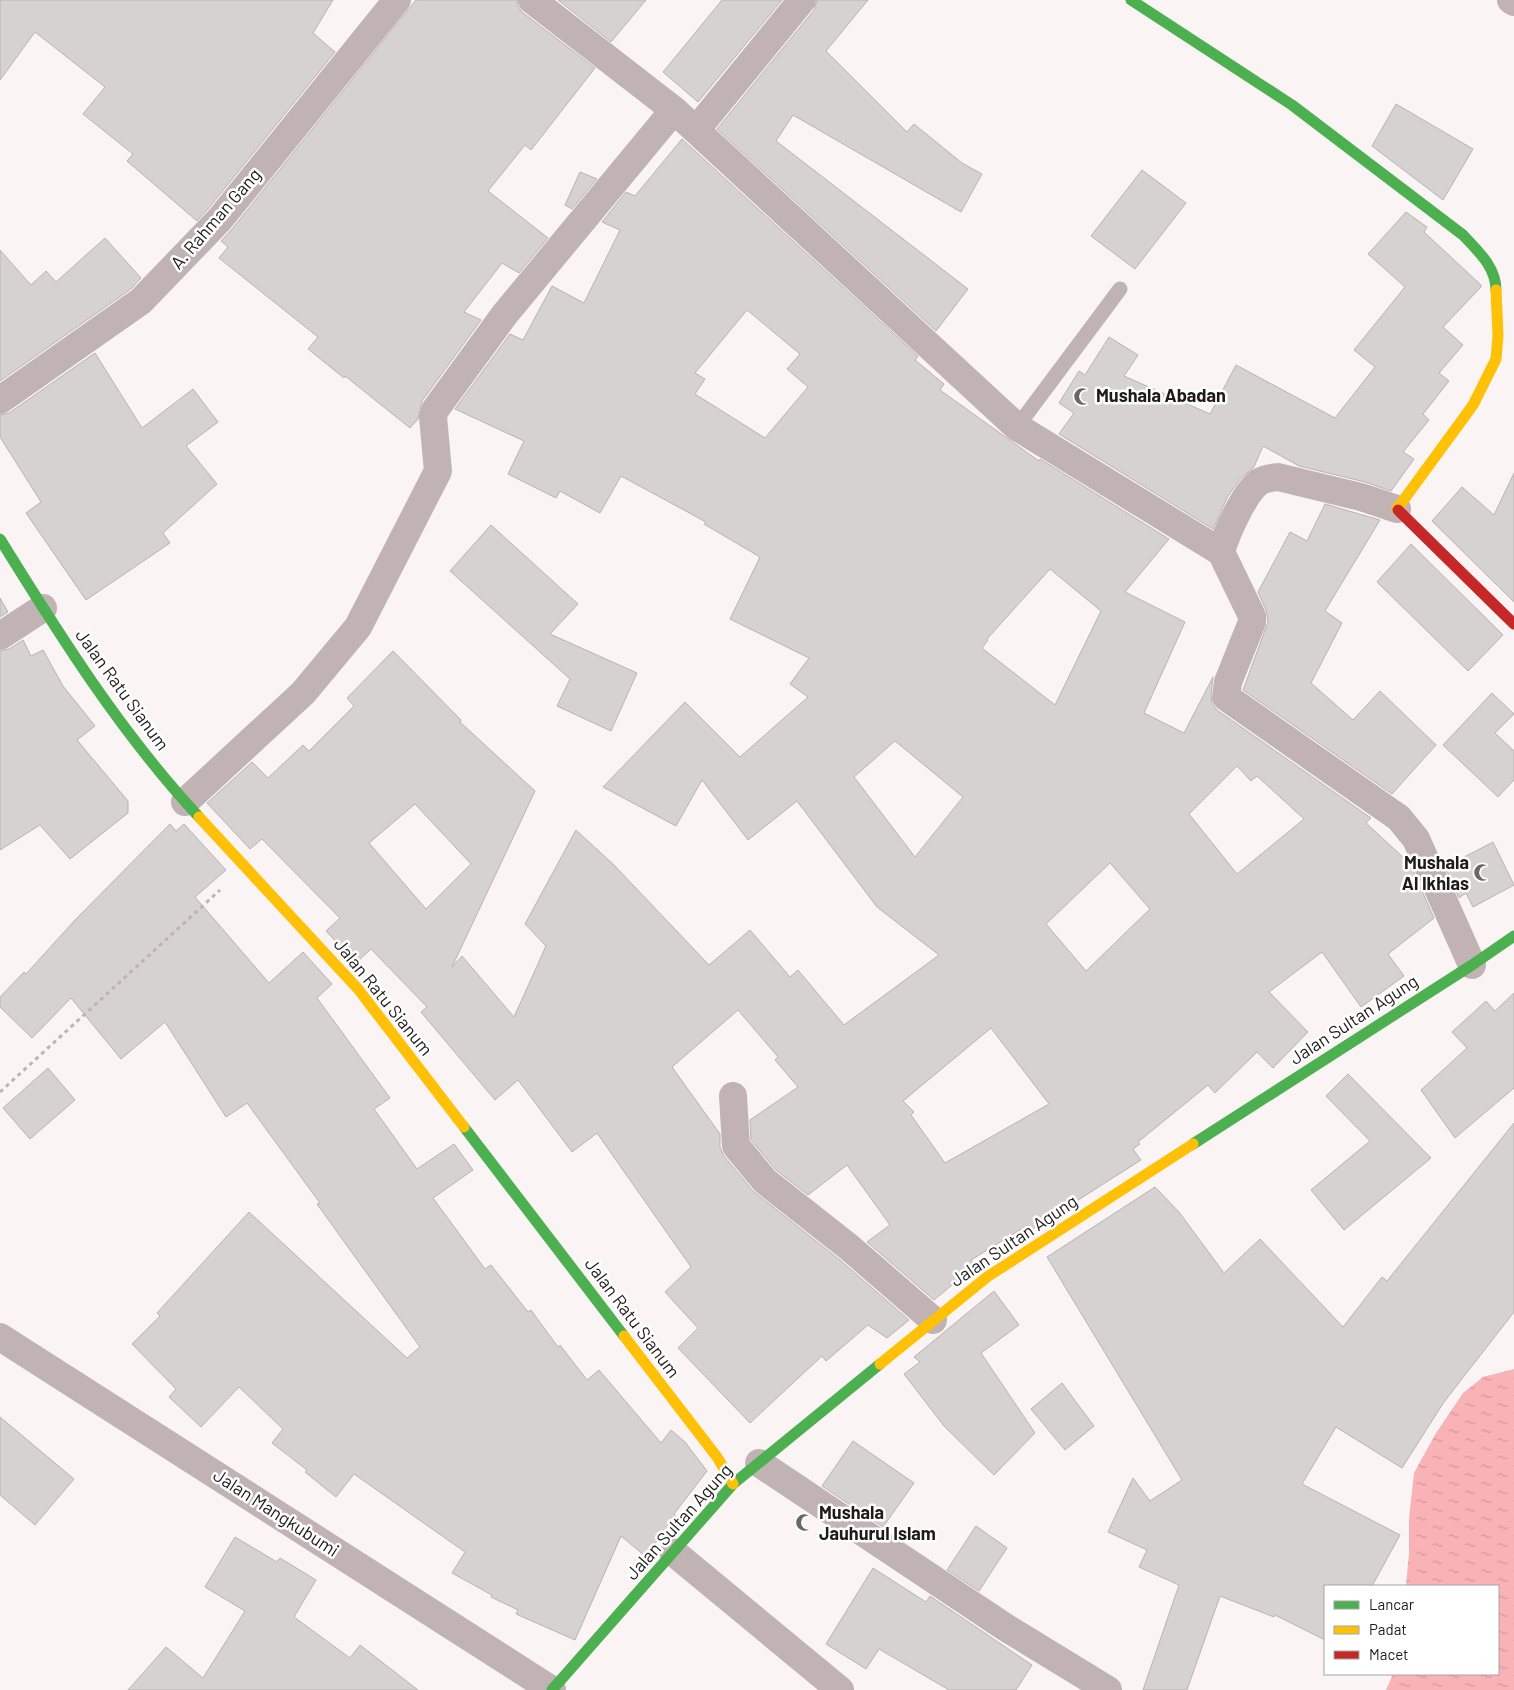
<svg xmlns="http://www.w3.org/2000/svg" width="1514" height="1690" font-family="Barlow,sans-serif">
<style>
.water{fill:url(#water-ripples)}
.building{fill:#d7d2d2;stroke:#b8b4b4;fill-rule:evenodd}
.lines{fill:none;stroke-linecap:round;stroke-linejoin:round}
.path{stroke:#beb4b5;stroke-width:3;stroke-dasharray:4 4;stroke-linecap:butt}
.lane{stroke:#c1b3b3;stroke-width:15}
.street{stroke:#c1b3b3;stroke-width:28}
.fast{stroke:#4caf50;stroke-width:11}
.slow{stroke:#ffc107;stroke-width:11}
.jam{stroke:#c62828;stroke-width:11}
.labels{text-anchor:middle;stroke-width:5;stroke-linejoin:round;paint-order:stroke}
.street-label{font-size:18px;fill:#1e1b1b;stroke:#fff}
.poi-label{font-size:18px;font-weight:bold;fill:#1e1b1b;stroke:#fff;text-anchor:start}
</style>
<defs>
<pattern id="water-ripples" width="26" height="14" patternUnits="userSpaceOnUse" patternTransform="scale(1.25)"><rect width="26" height="14" fill="#f9b2b5"/><path d="M2 4q2-2 4 0t4 0M15 11q2-2 4 0t4 0" fill="none" stroke="#d5989b"/></pattern>
</defs>
<rect width="100%" height="100%" fill="#faf4f4"/>
<!-- water -->
<path class="water" d="M 1514,1369 L 1514,1690 L 1386,1690 L 1393,1674 L 1498,1674 L 1498,1586 L 1406,1586 L 1409,1553 L 1409,1519 L 1414,1473 L 1436,1433 L 1463,1393 L 1483,1377 Z"/>
<!-- building -->
<path class="building" d="M 0,0 L 333,0 L 313,33 L 335,52 L 208,209 L 197,221 L 127,161 L 133,154 L 83,114 L 105,87 L 35,32 L 0,80 Z
M 416,0 L 517,0 L 518,6 L 522,12 L 595,68 L 531,150 L 525,145 L 488,191 L 548,238 L 519,273 L 502,263 L 464,312 L 481,320 L 422,401 L 418,419 L 410,428 L 345,376 L 344,378 L 308,349 L 318,337 L 219,258 L 228,247 L 221,241 L 232,229 Z
M 558,0 L 646,0 L 611,42 Z
M 722,0 L 782,0 L 698,102 L 663,72 Z
M 817,0 L 868,0 L 826,51 L 907,132 L 914,124 L 962,163 L 982,174 L 961,212 L 793,115 L 776,141 L 968,289 L 936,331 L 717,129 L 814,10 Z
M 1396,104 L 1473,149 L 1443,200 L 1372,146 Z
M 682,139 L 918,356 L 915,360 L 944,384 L 940,390 L 1039,461 L 1040,459 L 1169,539 L 1125,592 L 1185,622 L 1144,713 L 1184,733 L 1213,677 L 1211,695 L 1212,704 L 1217,710 L 1371,818 L 1366,823 L 1405,859 L 1412,868 L 1434,918 L 1388,954 L 1404,976 L 1361,1007 L 1322,952 L 1269,992 L 1308,1032 L 1273,1068 L 1257,1052 L 1215,1093 L 1208,1085 L 1138,1142 L 1140,1144 L 1133,1149 L 1141,1160 L 1031,1230 L 1028,1225 L 971,1260 L 975,1266 L 934,1300 L 867,1242 L 890,1225 L 847,1165 L 808,1195 L 776,1170 L 751,1140 L 750,1120 L 798,1087 L 775,1060 L 778,1057 L 738,1010 L 672,1067 L 720,1134 L 720,1147 L 724,1156 L 753,1191 L 840,1260 L 909,1320 L 887,1338 L 868,1325 L 826,1361 L 822,1356 L 750,1423 L 678,1348 L 698,1328 L 665,1292 L 691,1267 L 597,1133 L 572,1152 L 518,1080 L 495,1100 L 421,1012 L 427,1007 L 371,949 L 356,963 L 326,931 L 340,918 L 262,839 L 250,849 L 207,803 L 252,762 L 268,778 L 303,745 L 309,751 L 354,706 L 347,698 L 393,651 L 461,720 L 460,722 L 535,791 L 452,967 L 462,956 L 514,1017 L 546,946 L 525,924 L 576,830 L 614,865 L 709,965 L 750,930 L 790,977 L 798,970 L 844,1025 L 939,955 L 877,907 L 797,801 L 748,840 L 702,780 L 676,826 L 603,787 L 685,702 L 740,757 L 808,697 L 790,684 L 809,658 L 730,619 L 760,557 L 704,524 L 706,522 L 621,476 L 600,513 L 560,491 L 556,498 L 508,474 L 524,441 L 455,409 L 510,334 L 523,340 L 552,286 L 584,303 L 620,230 L 602,222 L 626,192 L 635,196 ZM 747,310 L 800,354 L 787,369 L 808,387 L 765,438 L 695,394 L 705,379 L 695,373 ZM 1050,569 L 1101,611 L 1055,705 L 982,648 L 988,640 L 987,639 ZM 895,741 L 963,797 L 915,857 L 854,777 ZM 1237,766 L 1251,781 L 1257,776 L 1304,819 L 1237,874 L 1189,814 ZM 415,804 L 471,864 L 426,909 L 369,843 ZM 1110,863 L 1150,909 L 1086,971 L 1046,924 ZM 991,1028 L 1049,1104 L 945,1163 L 911,1115 L 914,1112 L 903,1101 Z
M 1142,170 L 1186,203 L 1135,269 L 1091,236 Z
M 580,172 L 597,179 L 572,209 L 565,205 Z
M 1406,212 L 1427,227 L 1424,232 L 1481,285 L 1481,287 L 1443,327 L 1463,345 L 1439,373 L 1449,381 L 1423,414 L 1429,420 L 1403,452 L 1414,459 L 1391,491 L 1365,482 L 1299,466 L 1263,446 L 1254,467 L 1241,478 L 1228,496 L 1213,529 L 1059,434 L 1074,413 L 1059,403 L 1079,371 L 1085,375 L 1109,337 L 1138,355 L 1124,376 L 1210,414 L 1236,365 L 1335,418 L 1375,367 L 1354,350 L 1405,287 L 1368,254 Z
M 105,238 L 141,278 L 131,289 L 0,381 L 0,250 L 31,285 L 46,271 L 56,282 Z
M 95,353 L 142,428 L 193,389 L 218,422 L 186,446 L 217,484 L 163,533 L 170,543 L 86,600 L 26,513 L 41,502 L 0,437 L 0,415 L 9,413 Z
M 1514,473 L 1514,602 L 1432,521 L 1462,487 L 1494,515 Z
M 1325,504 L 1380,520 L 1325,611 L 1342,623 L 1311,683 L 1353,720 L 1380,691 L 1436,745 L 1392,794 L 1243,690 L 1268,622 L 1266,610 L 1258,592 L 1290,532 L 1307,541 Z
M 491,525 L 578,604 L 550,634 L 637,673 L 611,731 L 557,706 L 570,679 L 450,571 Z
M 1411,544 L 1503,635 L 1468,671 L 1377,582 Z
M 0,598 L 8,612 L 0,617 Z
M 23,640 L 31,656 L 43,650 L 63,686 L 95,726 L 77,740 L 128,801 L 128,813 L 70,859 L 40,825 L 0,850 L 0,651 L 9,649 Z
M 1492,693 L 1514,714 L 1495,733 L 1514,751 L 1514,780 L 1498,797 L 1443,745 Z
M 170,824 L 176,831 L 184,824 L 226,870 L 195,897 L 269,983 L 303,952 L 332,984 L 317,998 L 390,1098 L 374,1109 L 417,1169 L 454,1144 L 473,1170 L 433,1198 L 485,1269 L 491,1265 L 528,1312 L 531,1310 L 558,1347 L 560,1345 L 587,1380 L 599,1370 L 661,1443 L 671,1430 L 685,1442 L 707,1471 L 674,1514 L 676,1517 L 645,1556 L 621,1536 L 575,1640 L 516,1614 L 518,1610 L 491,1597 L 492,1595 L 452,1573 L 465,1552 L 354,1474 L 336,1497 L 305,1472 L 307,1470 L 272,1443 L 283,1429 L 239,1387 L 201,1427 L 169,1397 L 176,1389 L 132,1344 L 160,1316 L 157,1313 L 249,1212 L 407,1358 L 420,1347 L 317,1204 L 320,1203 L 247,1103 L 226,1117 L 165,1022 L 121,1059 L 71,998 L 32,1038 L 0,1007 L 0,997 L 24,972 L 26,974 L 75,920 Z
M 1493,842 L 1514,885 L 1473,907 L 1466,893 L 1459,898 L 1445,867 Z
M 1514,993 L 1514,1088 L 1455,1138 L 1421,1090 L 1467,1048 L 1452,1032 L 1486,1001 L 1495,1011 Z
M 48,1068 L 75,1100 L 30,1139 L 3,1108 Z
M 1348,1074 L 1431,1158 L 1344,1230 L 1311,1190 L 1370,1141 L 1326,1096 Z
M 1514,1123 L 1514,1312 L 1444,1402 L 1402,1468 L 1336,1427 L 1302,1484 L 1400,1535 L 1372,1586 L 1325,1586 L 1325,1640 L 1275,1615 L 1274,1617 L 1220,1596 L 1187,1690 L 1143,1690 L 1179,1585 L 1139,1567 L 1147,1550 L 1108,1532 L 1133,1478 L 1150,1501 L 1182,1480 L 1047,1257 L 1155,1187 L 1179,1212 L 1224,1273 L 1260,1239 L 1343,1327 L 1382,1277 L 1387,1281 Z
M 994,1291 L 1019,1325 L 981,1353 L 1035,1433 L 994,1475 L 944,1426 L 904,1374 L 920,1362 L 914,1357 Z
M 1062,1383 L 1094,1426 L 1065,1450 L 1031,1409 Z
M 0,1417 L 74,1479 L 35,1525 L 0,1495 Z
M 853,1441 L 914,1483 L 883,1527 L 822,1486 Z
M 976,1526 L 1007,1548 L 979,1591 L 947,1570 Z
M 235,1537 L 277,1562 L 280,1558 L 316,1580 L 294,1617 L 350,1658 L 360,1645 L 418,1690 L 128,1690 L 166,1647 L 203,1678 L 245,1611 L 205,1587 Z
M 873,1568 L 926,1602 L 930,1596 L 1032,1665 L 1016,1690 L 949,1690 L 879,1649 L 866,1669 L 826,1644 Z"/>
<g class="lines">
<!-- path -->
<path class="path" d="M 0,1092 L 220,890"/>
<!-- lane -->
<path class="lane" d="M 1017,427 L 1120,289"/>
<!-- street -->
<path class="street" d="M 532,0 L 674,110 L 1017,427 L 1221,552
M 1511,0 L 1514,2
M 696,130 L 802,0
M 0,400 L 141,301 L 220,219 L 397,0
M 1397,509 L 1361,497 L 1278,477 C 1271,478 1265,478 1259,482 C 1244,493 1226,534 1221,552 L 1252,616 L 1252,622 L 1228,682 L 1226,697 L 1399,818 L 1416,839 L 1472,965
M 0,636 L 43,608
M 185,802 L 303,693 L 358,627 L 438,471 L 433,417 L 435,410 L 505,314 L 674,110
M 733,1096 L 736,1146 L 765,1181 L 850,1248 L 933,1320
M 0,1337 L 552,1690
M 759,1463 L 1005,1627 L 1108,1690
M 673,1552 L 840,1690"/>
<!-- fast -->
<path class="fast" d="M 1131,0 L 1292,105 L 1463,235 C 1478,251 1496,267 1496,290
M 0,539 C 60,636 121,733 199,817
M 464,1127 L 624,1336
M 1193,1144 L 1472,965 L 1514,936
M 552,1690 L 733,1484 L 880,1364"/>
<!-- slow -->
<path class="slow" d="M 1398,510 L 1397,509 L 1473,405 L 1496,359 L 1498,336 L 1496,290
M 199,817 L 358,989 L 464,1127
M 624,1336 L 717,1457 L 733,1484
M 880,1364 L 987,1277 L 1193,1144"/>
<!-- jam -->
<path class="jam" d="M 1398,510 L 1514,624"/>
</g>
<!-- icons -->
<defs>
<symbol id="mosque-bare" viewBox="-9 -9 18 18"><path d="M3.5-4.9A6 6 0 1 0 3.5 4.9A5 5 0 1 1 3.5-4.9Z" fill="#6b6767" stroke="#fff" stroke-width="2.5" paint-order="stroke"/></symbol>
</defs>
<g fill-rule="evenodd">
<use href="#mosque-bare" x="1070" y="384" width="25" height="25"/>
<use href="#mosque-bare" x="1470" y="860" width="25" height="25"/>
<use href="#mosque-bare" x="792" y="1510" width="25" height="25"/>
</g>
<g class="labels">
<!-- street labels -->
<g class="street-label">
<text transform="translate(216 219) rotate(-49)" y="6">A. Rahman Gang</text>
<text transform="translate(122 690) rotate(54)" y="6">Jalan Ratu Sianum</text>
<text transform="translate(383 997) rotate(51)" y="6">Jalan Ratu Sianum</text>
<text transform="translate(1354 1020) rotate(-33)" y="6">Jalan Sultan Agung</text>
<text transform="translate(1014 1241) rotate(-34)" y="6">Jalan Sultan Agung</text>
<text transform="translate(632 1318) rotate(53)" y="6">Jalan Ratu Sianum</text>
<text transform="translate(276 1513) rotate(33)" y="6">Jalan Mangkubumi</text>
<text transform="translate(679 1522) rotate(-48)" y="6">Jalan Sultan Agung</text>
</g>
<!-- poi labels -->
<g class="poi-label">
<text x="1096" y="402">Mushala Abadan</text>
<text x="1469" y="869" text-anchor="end">Mushala<tspan x="1469" dy="21">Al Ikhlas</tspan></text>
<text x="819" y="1519">Mushala<tspan x="819" dy="21">Jauhurul Islam</tspan></text>
</g>
</g>
<!-- legend -->
<rect x="1324" y="1585" width="175" height="90" fill="#ffffff" stroke="#a5a4a4"/>
<rect x="1334" y="1601" width="25" height="8" fill="#4caf50" stroke="#a5a4a4"/>
<text x="1369" y="1610" font-size="15" fill="#1e1b1b">Lancar</text>
<rect x="1334" y="1626" width="25" height="8" fill="#ffc107" stroke="#a5a4a4"/>
<text x="1369" y="1635" font-size="15" fill="#1e1b1b">Padat</text>
<rect x="1334" y="1651" width="25" height="8" fill="#c62828" stroke="#a5a4a4"/>
<text x="1369" y="1660" font-size="15" fill="#1e1b1b">Macet</text>
</svg>
